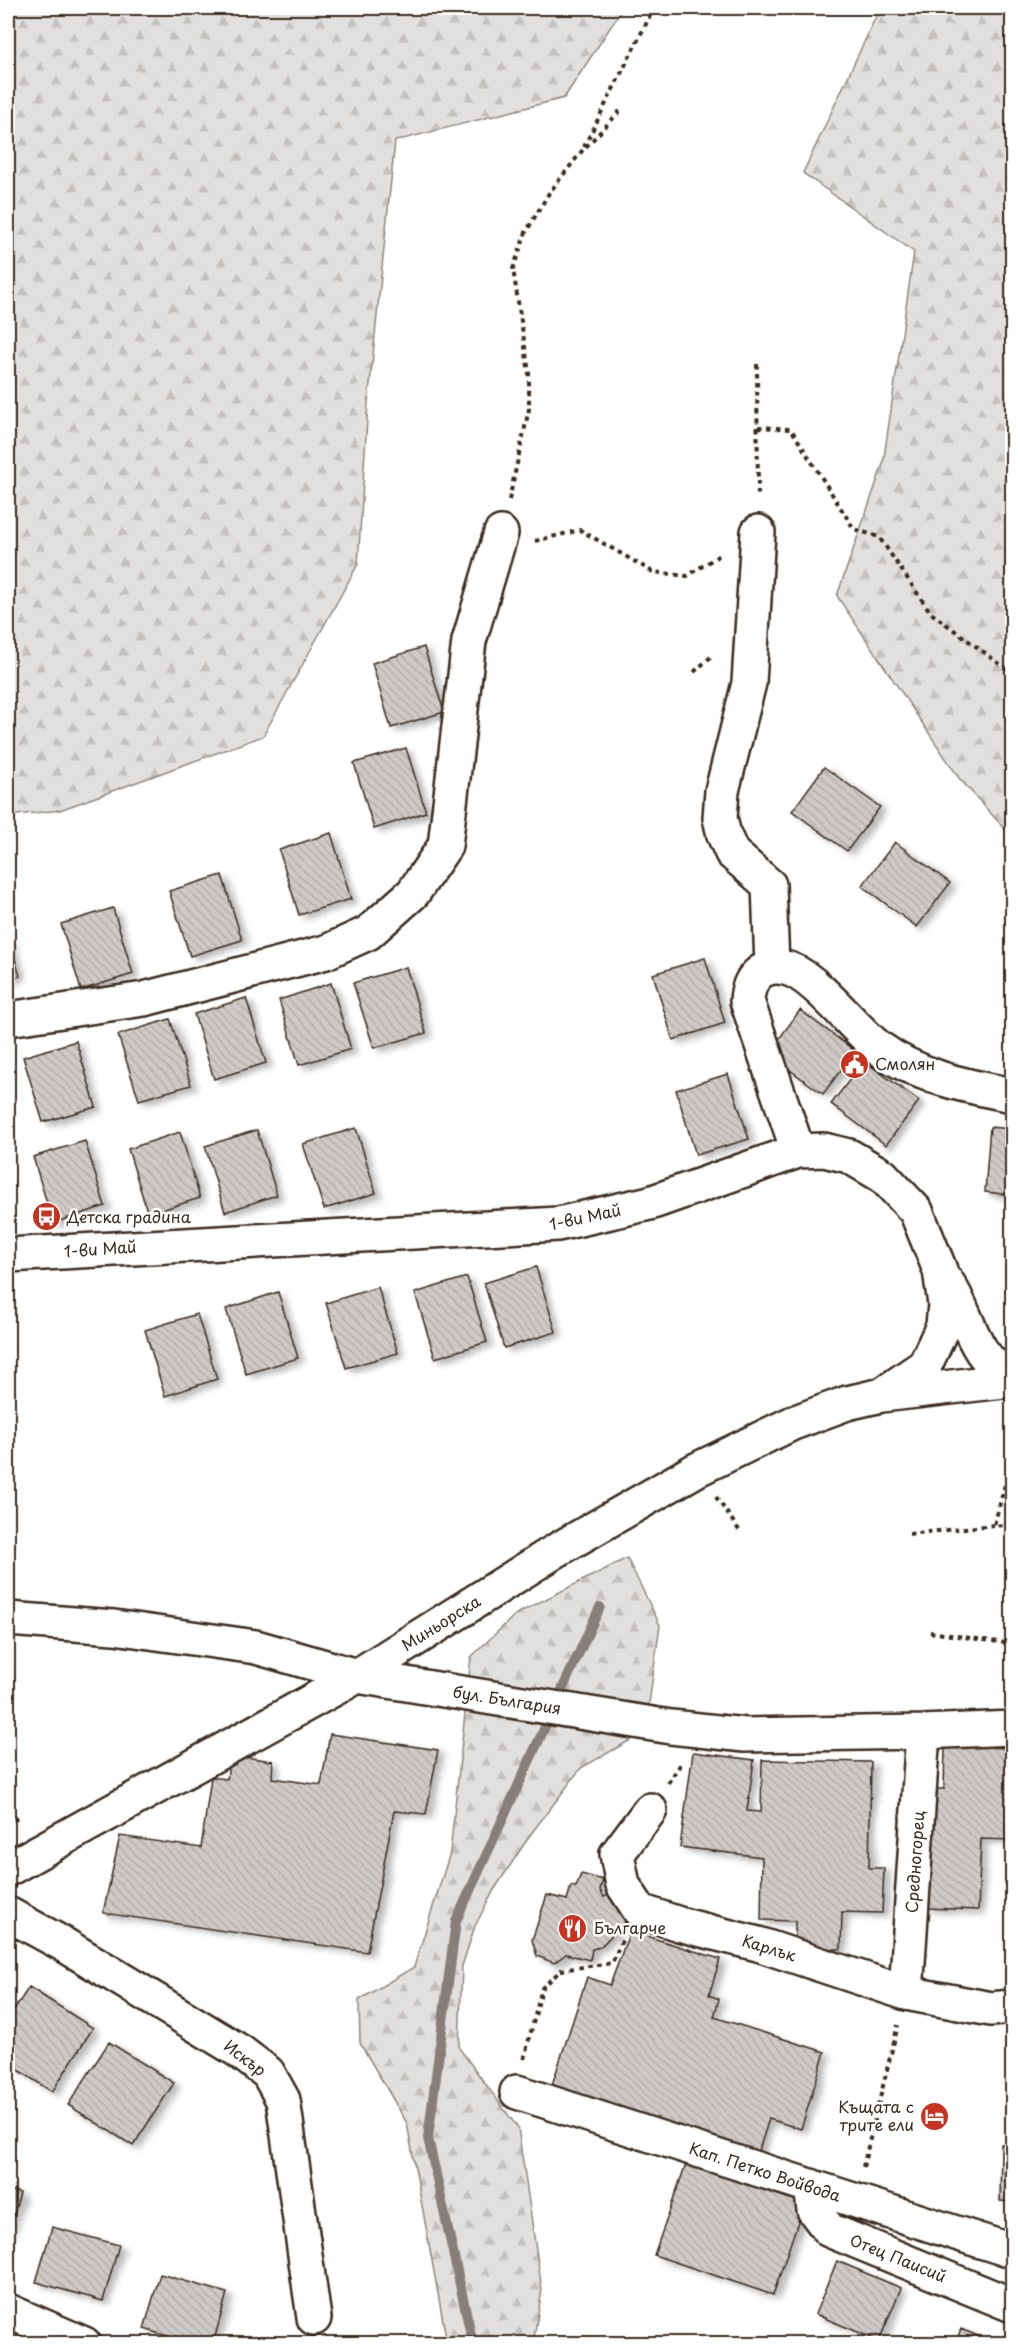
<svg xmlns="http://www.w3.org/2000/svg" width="1020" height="2351" font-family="'Playpen Sans',sans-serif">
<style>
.forest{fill:url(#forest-firs);stroke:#8e857e;stroke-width:1.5}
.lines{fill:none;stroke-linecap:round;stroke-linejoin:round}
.stream{stroke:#887e77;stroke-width:10}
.building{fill:url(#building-back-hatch);stroke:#3b2a1e;stroke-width:1.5;filter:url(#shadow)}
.minor-casing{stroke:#3b2a1e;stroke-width:38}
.path{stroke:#3b2a1e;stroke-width:4;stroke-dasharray:4.5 4.5;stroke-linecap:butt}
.minor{stroke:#fff;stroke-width:33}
.labels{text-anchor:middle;stroke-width:5;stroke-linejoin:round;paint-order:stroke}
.poi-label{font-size:16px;fill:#3b2a1e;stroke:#fff;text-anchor:start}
.street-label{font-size:16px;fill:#3b2a1e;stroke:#fff}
</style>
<defs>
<pattern id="forest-firs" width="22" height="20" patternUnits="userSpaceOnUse" patternTransform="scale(1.5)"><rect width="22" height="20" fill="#e2e0de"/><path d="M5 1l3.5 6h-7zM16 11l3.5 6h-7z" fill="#c3c0be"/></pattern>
<pattern id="building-back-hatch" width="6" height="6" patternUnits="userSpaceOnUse" patternTransform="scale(1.5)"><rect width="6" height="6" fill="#cfcac7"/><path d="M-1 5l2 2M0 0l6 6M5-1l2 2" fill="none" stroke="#b3aeaa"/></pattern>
<filter id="shadow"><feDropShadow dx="6" dy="4" stdDeviation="3" flood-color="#0004"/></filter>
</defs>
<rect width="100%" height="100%" fill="#fff"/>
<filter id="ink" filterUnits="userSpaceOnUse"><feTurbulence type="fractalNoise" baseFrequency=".0167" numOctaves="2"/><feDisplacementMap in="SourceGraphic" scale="12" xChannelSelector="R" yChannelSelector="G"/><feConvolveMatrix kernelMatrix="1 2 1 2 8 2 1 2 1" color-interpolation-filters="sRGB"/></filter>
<g filter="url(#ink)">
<!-- forest -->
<path class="forest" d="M 8,8 L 623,8 L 564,98 L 395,141 L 368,403 L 358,564 L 263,736 L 60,810 L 8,816 Z
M 880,8 L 1012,8 L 1012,837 L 959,778 L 837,596 L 883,464 L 914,252 L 803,173 Z
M 627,1558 L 660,1625 L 645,1732 L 581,1768 L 530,1835 L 494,1890 L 475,1926 L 462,1966 L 459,2048 L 518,2128 L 542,2290 L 533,2343 L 447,2343 L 407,2123 L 360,2043 L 359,2000 L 414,1967 L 450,1853 L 471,1657 L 516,1614 Z"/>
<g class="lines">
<!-- stream -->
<path class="stream" d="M 473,2344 L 428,2138 L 456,1921 L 600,1607"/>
</g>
<!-- building -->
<path class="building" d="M 424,647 L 444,712 L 391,728 L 372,663 Z
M 406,748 L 426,812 L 374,829 L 354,763 Z
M 824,767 L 880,807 L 847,851 L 792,811 Z
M 331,833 L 351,899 L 299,915 L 279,850 Z
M 895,842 L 950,883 L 917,927 L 862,886 Z
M 222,875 L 242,940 L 190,956 L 169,891 Z
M 113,908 L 133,974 L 81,990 L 61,924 Z
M 8,936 L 20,976 L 8,980 Z
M 705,958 L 725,1023 L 673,1040 L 653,974 Z
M 406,967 L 426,1033 L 374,1048 L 353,983 Z
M 331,983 L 351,1049 L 299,1065 L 279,1000 Z
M 246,998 L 266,1063 L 214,1079 L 194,1014 Z
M 800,1010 L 855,1051 L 823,1094 L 768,1054 Z
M 170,1019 L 191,1085 L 139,1100 L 118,1035 Z
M 76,1041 L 96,1107 L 43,1122 L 23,1057 Z
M 864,1061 L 919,1101 L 886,1145 L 831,1104 Z
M 728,1074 L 749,1139 L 696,1155 L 676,1090 Z
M 990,1127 L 1012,1129 L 1012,1195 L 985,1192 Z
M 356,1128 L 376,1193 L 324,1209 L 303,1144 Z
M 257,1130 L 277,1195 L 225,1212 L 205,1146 Z
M 180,1132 L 200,1198 L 148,1214 L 128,1149 Z
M 85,1141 L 105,1206 L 53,1223 L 33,1157 Z
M 536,1267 L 556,1332 L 504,1348 L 484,1283 Z
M 467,1277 L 487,1342 L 435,1358 L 415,1293 Z
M 378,1287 L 398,1353 L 346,1368 L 326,1303 Z
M 278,1292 L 298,1358 L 246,1374 L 226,1309 Z
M 197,1314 L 217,1379 L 165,1396 L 145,1330 Z
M 330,1734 L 438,1750 L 426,1814 L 394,1811 L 367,1952 L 103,1913 L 120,1836 L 201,1848 L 211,1777 L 227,1779 L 230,1755 L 273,1761 L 272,1778 L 321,1785 Z
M 945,1746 L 1012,1748 L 1012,1840 L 981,1839 L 978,1910 L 926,1908 L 930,1789 L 944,1789 Z
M 693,1752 L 754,1760 L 747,1811 L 761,1812 L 762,1760 L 871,1762 L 869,1868 L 884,1868 L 882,1913 L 842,1912 L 841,1949 L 795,1948 L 795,1921 L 761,1920 L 762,1857 L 680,1847 Z
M 581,1874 L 603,1880 L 600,1890 L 604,1897 L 620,1891 L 631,1916 L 600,1947 L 592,1949 L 590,1960 L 566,1954 L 554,1963 L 537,1956 L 532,1940 L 547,1895 L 567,1900 L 571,1886 L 576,1887 Z
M 630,1931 L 720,1959 L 709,1995 L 719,1999 L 714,2017 L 825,2052 L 801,2129 L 769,2119 L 757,2156 L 550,2091 L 587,1977 L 610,1985 Z
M 29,1987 L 93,2028 L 52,2092 L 8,2063 L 8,2019 Z
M 109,2042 L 174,2083 L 133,2146 L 68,2105 Z
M 1001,2144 L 1012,2144 L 1012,2202 L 1000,2201 Z
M 688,2158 L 806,2198 L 773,2295 L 654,2255 Z
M 8,2189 L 20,2193 L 8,2236 Z
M 52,2227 L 119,2245 L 103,2301 L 36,2282 Z
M 837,2261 L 901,2288 L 879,2341 L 815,2314 Z
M 160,2274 L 227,2293 L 213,2344 L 193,2344 L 144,2329 Z
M 961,2329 L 997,2344 L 955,2344 Z"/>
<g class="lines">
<defs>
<path id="minor" d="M 758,532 L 749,683 L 722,791 L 720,818 L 724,835 L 732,853 L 769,885 L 772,967
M 8,1019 L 144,999 L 326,952 L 368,933 L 413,893 L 445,846 L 469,641 L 501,533
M 798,1151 L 747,1001 C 748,979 761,963 785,968 C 814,974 854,1029 879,1048 C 918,1077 966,1086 1012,1095
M 8,1255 L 558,1224 L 650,1203 L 798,1151 L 824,1150 L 849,1156 L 883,1176 L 916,1211 L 940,1270 L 945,1304 L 943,1326 L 925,1365 L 882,1395
M 947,1282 C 971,1318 970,1356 1012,1378
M 8,1619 L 114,1627 L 256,1647 L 357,1676 L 671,1727 L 745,1735 L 923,1732 L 1012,1728
M 650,1810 L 617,1854 L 623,1885 L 640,1911 L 679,1924 L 758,1944 L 906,1993 L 991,2009 L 1012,2007
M 8,1869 L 357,1676 L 557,1550 L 696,1470 L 793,1423 L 847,1403 L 882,1395 L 1012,1380
M 8,1914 L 63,1944 L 239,2051 L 268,2073 L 283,2100 L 314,2318
M 906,1993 L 923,1732
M 517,2092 L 1012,2251
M 811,2186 L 814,2210 L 829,2230 L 1012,2305
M 8,2311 L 84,2344"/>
</defs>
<!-- minor casing -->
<use href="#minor" class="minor-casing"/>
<!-- path -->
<path class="path" d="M 584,147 L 654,8
M 757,364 L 758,498
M 758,427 L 791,429 L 854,529 L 879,537 L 931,613 L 1012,673
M 509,500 L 529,409 L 529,373 L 513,269 L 526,232 L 549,193 L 582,151 L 620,111
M 535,541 L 580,530 L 653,572 L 687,576 L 721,554
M 694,672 L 714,654
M 1012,1459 L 994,1525 L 1008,1526 L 1012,1541
M 716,1497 L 741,1533
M 909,1534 L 994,1525
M 930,1632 L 1012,1644
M 668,1783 L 682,1762
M 8,1811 L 15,1817 L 17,1824
M 524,2059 L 542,1988 L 561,1970 L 612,1963 L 623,1938
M 863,2167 L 898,2025"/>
<!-- minor -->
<use href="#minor" class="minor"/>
</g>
</g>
<!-- icons -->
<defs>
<symbol id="civic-disc" viewBox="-11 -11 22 22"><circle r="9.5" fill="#c8321e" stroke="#fff"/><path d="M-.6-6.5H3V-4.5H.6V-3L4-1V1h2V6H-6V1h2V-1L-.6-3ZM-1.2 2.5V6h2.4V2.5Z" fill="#fff"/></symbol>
<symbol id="bus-disc" viewBox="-11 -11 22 22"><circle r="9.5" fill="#c8321e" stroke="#fff"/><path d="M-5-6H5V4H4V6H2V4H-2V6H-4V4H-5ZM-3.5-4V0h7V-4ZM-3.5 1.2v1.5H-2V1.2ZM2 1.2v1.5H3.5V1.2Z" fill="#fff"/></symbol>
<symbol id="restaurant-disc" viewBox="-11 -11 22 22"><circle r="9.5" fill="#c8321e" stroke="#fff"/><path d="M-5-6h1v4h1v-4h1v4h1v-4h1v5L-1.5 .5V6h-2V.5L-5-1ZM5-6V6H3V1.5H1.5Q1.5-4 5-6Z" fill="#fff"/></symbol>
<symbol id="hotel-disc" viewBox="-11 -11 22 22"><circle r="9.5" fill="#c8321e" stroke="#fff"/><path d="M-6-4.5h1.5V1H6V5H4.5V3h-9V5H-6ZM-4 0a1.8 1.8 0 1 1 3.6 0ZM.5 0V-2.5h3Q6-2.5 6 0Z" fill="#fff"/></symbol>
</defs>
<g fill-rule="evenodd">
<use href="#civic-disc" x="838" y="1048" width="33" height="33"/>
<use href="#bus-disc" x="30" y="1200" width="33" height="33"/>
<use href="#restaurant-disc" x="556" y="1912" width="33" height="33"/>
<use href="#hotel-disc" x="918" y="2100" width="33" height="33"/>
</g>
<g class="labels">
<!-- poi labels -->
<g class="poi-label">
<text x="875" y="1070">Смолян</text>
<text x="67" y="1223">Детска градина</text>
<text x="594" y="1934">Българче</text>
<text x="914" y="2113" text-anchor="end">Къщата с<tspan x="914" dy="18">трите ели</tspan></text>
</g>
<!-- street labels -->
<g class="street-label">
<text transform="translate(585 1217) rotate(-12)" y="6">1-ви Май</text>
<text transform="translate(100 1249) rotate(-4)" y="6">1-ви Май</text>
<text transform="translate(441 1623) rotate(-32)" y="6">Миньорска</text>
<text transform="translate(507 1700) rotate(9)" y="6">бул. България</text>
<text transform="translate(915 1862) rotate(-86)" y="6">Средногорец</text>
<text transform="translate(769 1948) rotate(17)" y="6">Карлък</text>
<text transform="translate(245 2058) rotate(37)" y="6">Искър</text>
<text transform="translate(765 2172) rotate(18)" y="6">Кап. Петко Войвода</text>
<text transform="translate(898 2258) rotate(22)" y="6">Отец Паисий</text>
</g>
</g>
<!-- margin -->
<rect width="1020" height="2351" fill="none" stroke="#fff" stroke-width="30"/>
<rect x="15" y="15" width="990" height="2321" fill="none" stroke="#3b2a1e" stroke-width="2" filter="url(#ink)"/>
</svg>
